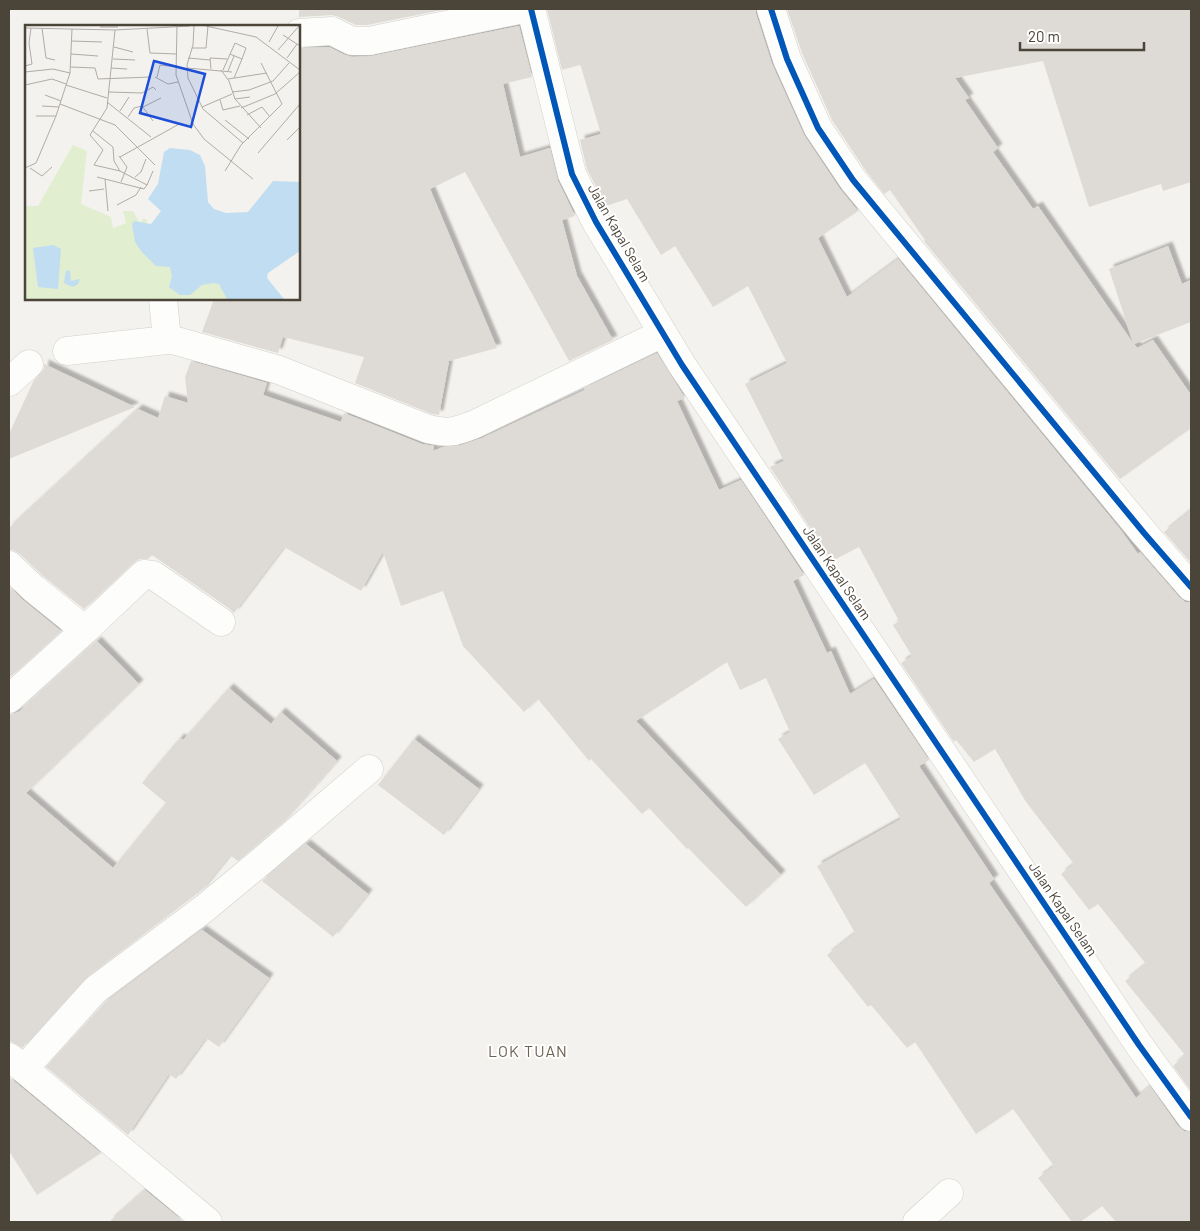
<svg xmlns="http://www.w3.org/2000/svg" width="1200" height="1231" font-family="Barlow,sans-serif">
<style>
.building{fill:#dedbd6;filter:url(#shadow)}
.lines{fill:none;stroke-linecap:round;stroke-linejoin:round}
.minor-casing{stroke:#d2d0cb;stroke-width:29}
.minor{stroke:#fdfdfc;stroke-width:28}
.cycleway-casing{stroke:#fff;stroke-width:9}
.cycleway{stroke:#0057b8;stroke-width:6}
.labels{text-anchor:middle;stroke-width:4;stroke-linejoin:round;paint-order:stroke}
.street-label{font-size:14px;fill:#4b4439;stroke:#fff}
.quarter-label{font-size:16px;letter-spacing:1px;fill:#6e6250;stroke:#fff}
.inset-road{fill:none;stroke:#b0aca6;stroke-width:1}
.view{fill:#1d4ed8;fill-opacity:0.15;stroke:#1d4ed8;stroke-width:2.5}
.inset-edge{fill:none;stroke:#4b4439;stroke-width:2.5}
</style>
<defs>
<filter id="shadow"><feDropShadow dx="4.5" dy="-4.5" stdDeviation="1" flood-color="#0004"/></filter>
</defs>
<rect width="100%" height="100%" fill="#f4f2ee"/>
<!-- building -->
<path class="building" d="M 299,9 L 447,9 L 367,25 L 356,25 L 339,17 L 332,15 L 299,17 Z
M 547,9 L 756,9 L 756,14 L 772,64 L 804,135 L 840,189 L 858,211 L 818,238 L 847,297 L 898,259 L 1120,529 L 1138,554 L 1140,552 L 1179,597 L 1185,602 L 1191,602 L 1191,1091 L 1173,1066 L 1185,1055 L 1125,981 L 1146,964 L 1098,904 L 1089,910 L 1061,874 L 1074,864 L 1026,802 L 995,749 L 974,762 L 956,740 L 954,742 L 901,663 L 912,656 L 893,625 L 899,621 L 859,547 L 832,561 L 770,467 L 784,461 L 745,384 L 787,363 L 748,286 L 713,307 L 675,246 L 661,255 L 627,199 L 606,206 L 587,169 L 580,140 L 601,134 L 581,67 L 580,65 L 562,70 Z
M 787,9 L 1191,9 L 1191,182 L 1163,191 L 1161,184 L 1089,207 L 1043,61 L 955,78 L 969,98 L 965,100 L 998,148 L 993,152 L 1033,209 L 1038,206 L 1133,343 L 1109,269 L 1168,246 L 1182,284 L 1191,280 L 1191,322 L 1134,344 L 1137,348 L 1153,340 L 1191,395 L 1191,428 L 1120,479 L 924,241 L 925,240 L 890,190 L 884,194 L 866,171 L 832,120 L 802,53 Z
M 519,26 L 532,77 L 503,84 L 520,157 L 550,148 L 558,181 L 575,216 L 562,220 L 577,276 L 613,340 L 569,361 L 465,172 L 430,189 L 497,348 L 449,361 L 439,415 L 432,414 L 355,383 L 364,357 L 283,337 L 278,353 L 202,332 L 214,299 L 299,299 L 299,48 L 329,47 L 345,55 L 352,57 L 372,56 Z
M 657,353 L 685,398 L 677,401 L 719,490 L 741,480 L 804,575 L 793,581 L 827,653 L 831,651 L 850,694 L 874,679 L 929,760 L 919,766 L 994,879 L 989,883 L 1136,1098 L 1150,1086 L 1178,1126 L 1184,1131 L 1191,1132 L 1191,1222 L 1116,1222 L 1102,1206 L 1080,1222 L 1072,1222 L 1038,1178 L 1054,1166 L 1013,1109 L 976,1134 L 915,1042 L 907,1048 L 871,1005 L 868,1007 L 827,955 L 855,933 L 817,866 L 901,819 L 865,763 L 814,795 L 778,739 L 790,732 L 766,678 L 740,690 L 727,662 L 636,721 L 781,875 L 746,907 L 688,848 L 687,849 L 649,808 L 642,814 L 591,759 L 589,761 L 538,699 L 524,712 L 463,646 L 443,591 L 401,606 L 383,552 L 361,591 L 284,547 L 234,613 L 230,609 L 152,555 L 148,559 L 139,559 L 133,563 L 84,609 L 43,576 L 20,554 L 13,550 L 9,550 L 9,528 L 138,409 L 158,418 L 165,396 L 188,403 L 185,377 L 191,361 L 267,383 L 263,395 L 341,422 L 344,413 L 422,444 L 434,446 L 433,451 L 443,447 L 461,445 L 482,438 L 585,390 L 584,388 Z
M 44,364 L 135,407 L 9,459 L 9,434 L 34,380 L 40,375 L 44,369 Z
M 1191,510 L 1191,563 L 1164,532 Z
M 9,586 L 23,600 L 61,631 L 9,678 Z
M 97,641 L 139,684 L 26,793 L 113,868 L 166,803 L 142,783 L 180,738 L 183,740 L 229,688 L 271,724 L 281,712 L 337,761 L 281,824 L 238,861 L 230,855 L 203,889 L 86,978 L 22,1048 L 12,1042 L 9,1042 L 9,714 L 13,714 L 20,711 Z
M 414,739 L 479,789 L 444,835 L 378,785 Z
M 306,844 L 368,894 L 333,937 L 262,881 Z
M 202,930 L 269,978 L 219,1047 L 206,1038 L 176,1079 L 169,1074 L 128,1135 L 46,1067 L 106,1002 Z
M 9,1077 L 101,1153 L 37,1195 L 9,1151 Z
M 145,1190 L 184,1222 L 109,1222 Z"/>
<g class="lines">
<defs>
<path id="minor" d="M 531,9 L 572,174 L 596,222 L 682,365 L 1139,1045 L 1191,1117
M 771,9 L 787,59 L 818,128 L 853,180 L 1144,533 L 1191,587
M 299,33 L 332,31 L 352,41 L 369,41 L 523,9
M 163,299 L 167,340
M 67,351 L 167,340 L 173,340 L 279,370 L 428,429 C 450,434 454,432 475,424 L 663,333
M 9,382 L 29,364
M 9,565 L 33,588 L 85,630
M 9,699 L 85,630 L 144,574 L 153,575 L 221,622
M 9,1057 L 24,1069 L 208,1222
M 24,1069 L 95,990 L 205,908 L 264,859 L 369,769
M 917,1222 L 949,1193"/>
</defs>
<!-- minor casing -->
<use href="#minor" class="minor-casing"/>
<!-- minor -->
<use href="#minor" class="minor"/>
<defs>
<path id="cycleway" d="M 531,9 L 572,174 L 596,222 L 682,365 L 1139,1045 L 1191,1117
M 771,9 L 787,59 L 818,128 L 853,180 L 1144,533 L 1191,587"/>
</defs>
<!-- cycleway casing -->
<use href="#cycleway" class="cycleway-casing"/>
<!-- cycleway -->
<use href="#cycleway" class="cycleway"/>
</g>
<g class="labels">
<!-- street labels -->
<g class="street-label">
<text transform="translate(619 233) rotate(60)" y="5">Jalan Kapal Selam</text>
<text transform="translate(837 573) rotate(56)" y="5">Jalan Kapal Selam</text>
<text transform="translate(1063 909) rotate(56)" y="5">Jalan Kapal Selam</text>
</g>
<!-- quarter labels -->
<g class="quarter-label">
<text x="528" y="1057">LOK TUAN</text>
</g>
</g>
<!-- overview -->
<g transform="translate(25 25)">
<rect width="275" height="275" fill="#f4f2ee"/>
<path d="M 48,120 L 62,126 L 56,179 L 86,192 L 88,203 L 101,198 L 98,186 L 108,186 L 115,198 L 119,193 L 122,195 L 121,204 L 228,274 L 0,274 L 0,181 L 13,181 Z" fill="#e1eecf"/>
<path d="M 145,123 L 165,125 L 175,130 L 180,141 L 183,177 L 189,184 L 201,188 L 223,187 L 248,156 L 275,157 L 275,226 L 243,248 L 242,253 L 259,274 L 202,274 L 194,259 L 188,258 L 177,260 L 165,270 L 155,270 L 144,262 L 147,251 L 145,242 L 131,241 L 116,226 L 110,217 L 107,199 L 109,196 L 126,199 L 136,186 L 123,174 L 133,159 L 139,127 ZM 28,220 L 36,224 L 33,264 L 13,262 L 8,223 ZM 41,245 L 45,246 L 46,256 L 55,254 L 53,259 L 48,262 L 39,258 Z" fill="#c0ddf1"/>
<path class="inset-road" d="M 152,1 L 151,50 L 168,99 L 179,114 L 228,154M 169,1 L 168,20 L 162,40 L 163,53 L 178,84 L 218,118M 181,1 L 231,12 L 275,45M 75,2 L 93,2M 0,3 L 90,5 L 165,1M 17,3 L 21,33 L 30,35M 122,4 L 125,28 L 152,29M 258,10 L 275,21M 46,16 L 77,17M 244,17 L 253,1M 89,22 L 108,27M 167,23 L 181,23 L 183,1M 253,25 L 274,1M 46,29 L 73,31M 205,29 L 217,34 L 209,53M 163,33 L 185,35M 262,33 L 272,19M 88,34 L 110,35M 0,41 L 7,39 L 4,18 L 6,3M 46,42 L 70,43 L 73,54 L 126,52M 86,43 L 102,44M 162,43 L 207,47M 186,44 L 185,33 L 202,34M 196,45 L 204,56 L 210,74 L 236,103M 198,45 L 210,18 L 221,23 L 217,34M 203,46 L 209,31M 0,47 L 28,44 L 45,48M 130,52 L 143,59 L 153,57M 132,52 L 135,40 L 152,42M 203,54 L 242,48M 0,60 L 27,54 L 41,59M 41,60 L 82,73M 83,67 L 117,68 L 128,62 L 131,65M 207,67 L 224,65 L 248,56 L 264,38M 20,70 L 36,76M 210,74 L 225,72M 195,75 L 198,85 L 215,81M 82,77 L 126,112M 35,79 L 90,100 L 130,140M 17,81 L 34,82M 118,82 L 136,73M 177,82 L 207,69M 216,83 L 250,69 L 275,47M 95,86 L 104,72M 222,90 L 237,82 L 245,92M 11,91 L 31,91M 103,92 L 109,83 L 117,81 L 128,96M 200,95 L 224,114M 68,106 L 88,122 L 89,136 L 95,146M 262,115 L 275,102M 233,128 L 275,79M 94,131 L 102,142 L 96,157M 95,132 L 156,98M 0,143 L 11,138 L 31,91 L 45,48 L 47,4M 5,143 L 17,151 L 27,142M 200,146 L 216,120 L 257,79 L 236,38M 72,152 L 119,164 L 122,160 L 95,146 L 69,140 L 78,125 L 65,110 L 82,83 L 90,5M 110,152 L 116,147 L 121,134M 80,154 L 83,186M 122,160 L 128,146M 64,166 L 79,164M 92,180 L 111,170 L 116,162"/>
<path class="view" d="M 129,36 L 180,49 L 166,102 L 115,88 Z"/>
<rect width="275" height="275" class="inset-edge"/>
</g>
<!-- border -->
<rect width="1200" height="1231" fill="none" stroke="#4b4439" stroke-width="20"/>
<!-- scale -->
<path d="M1020 42v8h124v-8" fill="none" stroke="#4b4439" stroke-width="2.5"/>
<text x="1028" y="42" font-size="15" fill="#4b4439" stroke="#ffffff" stroke-width="4" paint-order="stroke">20 m</text>
</svg>
